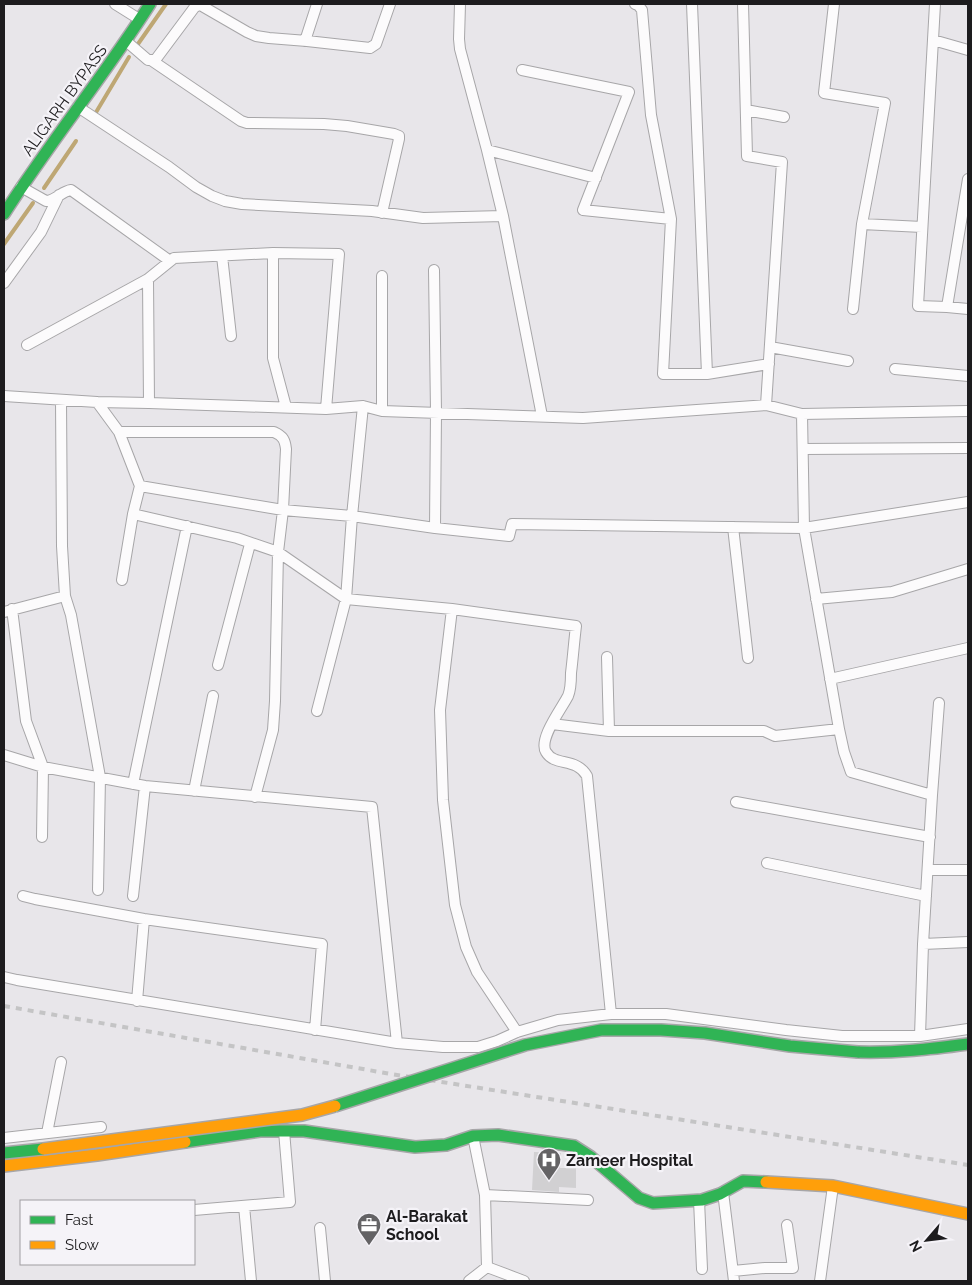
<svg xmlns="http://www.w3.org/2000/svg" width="972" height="1285" font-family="Raleway,sans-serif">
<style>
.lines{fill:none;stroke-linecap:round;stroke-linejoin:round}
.stream{stroke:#bea774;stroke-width:4}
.building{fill:#d1d0d2}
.street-casing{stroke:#a7a6a8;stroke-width:12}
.fast-casing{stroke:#a7a6a8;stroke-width:14}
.slow-casing{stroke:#a7a6a8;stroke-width:14}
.street{stroke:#fcfbfc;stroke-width:10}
.fast{stroke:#30b455;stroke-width:11}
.slow{stroke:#ff9f0a;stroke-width:11}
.rail{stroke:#c4c4c5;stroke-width:4;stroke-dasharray:6 6;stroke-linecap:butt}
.fast-bridge-casing{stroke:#a7a6a8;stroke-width:14;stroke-linecap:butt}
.slow-bridge-casing{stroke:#a7a6a8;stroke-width:14;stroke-linecap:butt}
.fast-bridge{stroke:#30b455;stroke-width:11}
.slow-bridge{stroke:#ff9f0a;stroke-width:11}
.labels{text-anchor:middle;stroke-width:4.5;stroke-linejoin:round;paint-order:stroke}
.street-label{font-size:16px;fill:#1d1c1e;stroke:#f5f3f8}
.poi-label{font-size:16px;font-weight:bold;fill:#1d1c1e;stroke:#f5f3f8;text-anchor:start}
</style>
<rect width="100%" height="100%" fill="#e8e6ea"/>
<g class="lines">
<!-- stream -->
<path class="stream" d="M 138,44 L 166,4
M 95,114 L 129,57
M 44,188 L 76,141
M 4,244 L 33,203"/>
</g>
<!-- building -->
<path class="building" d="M 534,1152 L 561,1153 L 560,1168 L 576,1168 L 576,1188 L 559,1187 L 559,1192 L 532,1190 Z"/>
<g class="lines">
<defs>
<path id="street" d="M 115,4 L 139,19
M 460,4 L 459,39 L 460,49 L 487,150 L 503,216 L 542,416
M 635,4 L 638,5 L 642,10 L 651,115 L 671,219 L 663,374 L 707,374 L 769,364
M 692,4 L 707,374
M 743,4 L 747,156 L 782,162 L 766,405
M 834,4 L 824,93 L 885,103 L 862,224 L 922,227
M 935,4 L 918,306 L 947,307 L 968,309
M 933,40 L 968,50
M 126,41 L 148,60 L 154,60 L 156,59 L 194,8 L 198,5 L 202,6 L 247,32 L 256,36 L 269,38 L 307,41 L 370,48 L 376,44 L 390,4
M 305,41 L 317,4
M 151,60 L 241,121 L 247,123 L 324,124 L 347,126 L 394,134 L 399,136 L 399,139 L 382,213
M 522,70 L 629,92 L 583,210 L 671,219
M 78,107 L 169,167 L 196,187 L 212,196 L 225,201 L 242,204 L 372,211 L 423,218 L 503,216
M 746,110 L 784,117
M 487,150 L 596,178
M 21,187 L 46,201 C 55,201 62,191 71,190 L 170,261
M 273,253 L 273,358 L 286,407
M 222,256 L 231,336
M 434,270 L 436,412 L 435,528
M 382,276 L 382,411
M 4,283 L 41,232 L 59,195
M 947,307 L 968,179
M 853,309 L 862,224
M 27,345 L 148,279
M 770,347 L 848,361
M 895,369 L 968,376
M 4,396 L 97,402 L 149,403 L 326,409 L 363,406 L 382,411 L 583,418 L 766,405 L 802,414 L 968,411
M 61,400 L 62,546 L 65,596
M 97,402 L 119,432 L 140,486 L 133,514 L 122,580
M 149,403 L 148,279 L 174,258 L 273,253 L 339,254 L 326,409
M 119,432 L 274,432 C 283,436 285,440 286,449 L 283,510 L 278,552 L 275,701 L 273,730 L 255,797
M 803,449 L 968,448
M 140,486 L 283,510 L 352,516 L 435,528 L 509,536 L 512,524 L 804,528 L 802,414
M 133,514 L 237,538 L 278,552 L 346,599 L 452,609 L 576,626 C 574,642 573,657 571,673 C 571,680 571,689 568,696 C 562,708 538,739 546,752 C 555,767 576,757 587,776 L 611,1014
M 733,527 L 748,658
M 816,599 L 892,592 L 968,569
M 12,609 L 26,721 L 43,767 L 42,837
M 452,609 L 440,710 L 443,800 L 455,905 L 466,947 L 477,972 L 517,1032
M 4,612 L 65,596 L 71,615 L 100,777 L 98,890
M 607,657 L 609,731
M 218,665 L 250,544
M 830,679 L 968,648
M 317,711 L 346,599 L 352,516 L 363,406
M 552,724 L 609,731 L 764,731 L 775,736 L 839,729
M 4,755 L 43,767 L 145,786 L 372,807 L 397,1043
M 133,784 L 187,526
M 194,791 L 213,696
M 932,795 L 939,703
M 736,802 L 930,837
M 767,863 L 926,896
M 928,870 L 968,870
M 23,896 L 35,899 L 144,919 L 322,944 L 315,1030
M 133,896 L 145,786
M 923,944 L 968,942
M 4,977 L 17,980 L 397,1043 L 443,1047 L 478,1047 L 497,1041 L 517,1032 L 558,1020 L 611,1014 L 666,1014 L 786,1030 L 842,1036 L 920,1036 L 968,1029
M 137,1001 L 144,919
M 920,1036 L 923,944 L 932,795 L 851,772 L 844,752 L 839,729 L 804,528 L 968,502
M 47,1133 L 61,1062
M 4,1138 L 101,1127
M 723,1192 L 734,1281
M 485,1195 L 588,1200
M 699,1200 L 702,1269
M 244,1206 L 251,1281
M 194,1210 L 290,1202 L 284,1131
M 320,1228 L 325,1281
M 487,1267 L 524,1281
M 733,1271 L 765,1268 L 793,1268 L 787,1225
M 469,1281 L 487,1267 L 485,1195 L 473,1136
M 820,1281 L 833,1186"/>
<path id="fast" d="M 4,214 C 50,142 104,76 150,4
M 858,1052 C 897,1053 930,1049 968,1044
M 185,1142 L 260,1131 L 304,1131 L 415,1147 L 446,1145 L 473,1136 L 498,1135 L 574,1146 L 591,1157 L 639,1198 L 653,1203 L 702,1200 L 720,1194 L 743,1181 L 766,1182
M 4,1153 L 43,1149"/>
<path id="slow" d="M 4,1166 L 97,1155 L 185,1142
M 766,1182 L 833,1186 L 968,1214"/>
</defs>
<!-- street casing -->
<use href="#street" class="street-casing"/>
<!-- fast casing -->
<use href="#fast" class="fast-casing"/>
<!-- slow casing -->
<use href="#slow" class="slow-casing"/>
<!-- street -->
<use href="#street" class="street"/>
<!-- fast -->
<use href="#fast" class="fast"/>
<!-- slow -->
<use href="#slow" class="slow"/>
<!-- rail -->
<path class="rail" d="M 4,1006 L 391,1074 L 968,1165"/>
<defs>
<path id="fast-bridge" d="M 335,1106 L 525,1045 L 601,1030 L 661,1030 L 705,1033 L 790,1046 L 858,1052"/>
<path id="slow-bridge" d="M 43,1149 L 302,1115 L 335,1106"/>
</defs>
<!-- fast-bridge casing -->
<use href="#fast-bridge" class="fast-bridge-casing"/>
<!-- slow-bridge casing -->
<use href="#slow-bridge" class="slow-bridge-casing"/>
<!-- fast-bridge -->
<use href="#fast-bridge" class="fast-bridge"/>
<!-- slow-bridge -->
<use href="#slow-bridge" class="slow-bridge"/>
</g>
<!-- icons -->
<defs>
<symbol id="hospital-pin" viewBox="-11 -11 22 30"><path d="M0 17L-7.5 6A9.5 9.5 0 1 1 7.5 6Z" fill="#646365" stroke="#f5f3f8"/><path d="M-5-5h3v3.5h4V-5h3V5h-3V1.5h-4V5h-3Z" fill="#fff"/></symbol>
<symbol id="office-pin" viewBox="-11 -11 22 30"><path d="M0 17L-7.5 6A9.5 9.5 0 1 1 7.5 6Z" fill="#646365" stroke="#f5f3f8"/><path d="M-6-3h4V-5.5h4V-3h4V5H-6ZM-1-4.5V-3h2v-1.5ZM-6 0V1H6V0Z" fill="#fff"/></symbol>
</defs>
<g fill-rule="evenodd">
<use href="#hospital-pin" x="535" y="1146" width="28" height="38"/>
<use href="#office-pin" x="355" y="1211" width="28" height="38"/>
</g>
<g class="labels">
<!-- street labels -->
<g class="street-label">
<text transform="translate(64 100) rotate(-54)" y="6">ALIGARH BYPASS</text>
</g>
<!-- poi labels -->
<g class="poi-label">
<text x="566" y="1166">Zameer Hospital</text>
<text x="386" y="1222">Al-Barakat<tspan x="386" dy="18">School</tspan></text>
</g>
</g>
<!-- border -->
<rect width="972" height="1285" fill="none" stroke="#1d1c1e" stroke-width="10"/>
<!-- legend -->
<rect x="20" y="1200" width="175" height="65" fill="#f5f3f8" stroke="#9f9da1"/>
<rect x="30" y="1216" width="25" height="8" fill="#30b455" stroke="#9f9da1"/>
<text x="65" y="1225" font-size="15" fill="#1d1c1e">Fast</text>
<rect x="30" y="1241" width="25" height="8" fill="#ff9f0a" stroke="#9f9da1"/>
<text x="65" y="1250" font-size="15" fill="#1d1c1e">Slow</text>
<!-- north arrow -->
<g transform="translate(927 1240) rotate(242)" stroke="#f5f3f8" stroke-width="4" paint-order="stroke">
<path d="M0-4L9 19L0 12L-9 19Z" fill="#1d1c1e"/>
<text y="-8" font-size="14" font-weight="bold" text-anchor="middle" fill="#1d1c1e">N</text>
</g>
</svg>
